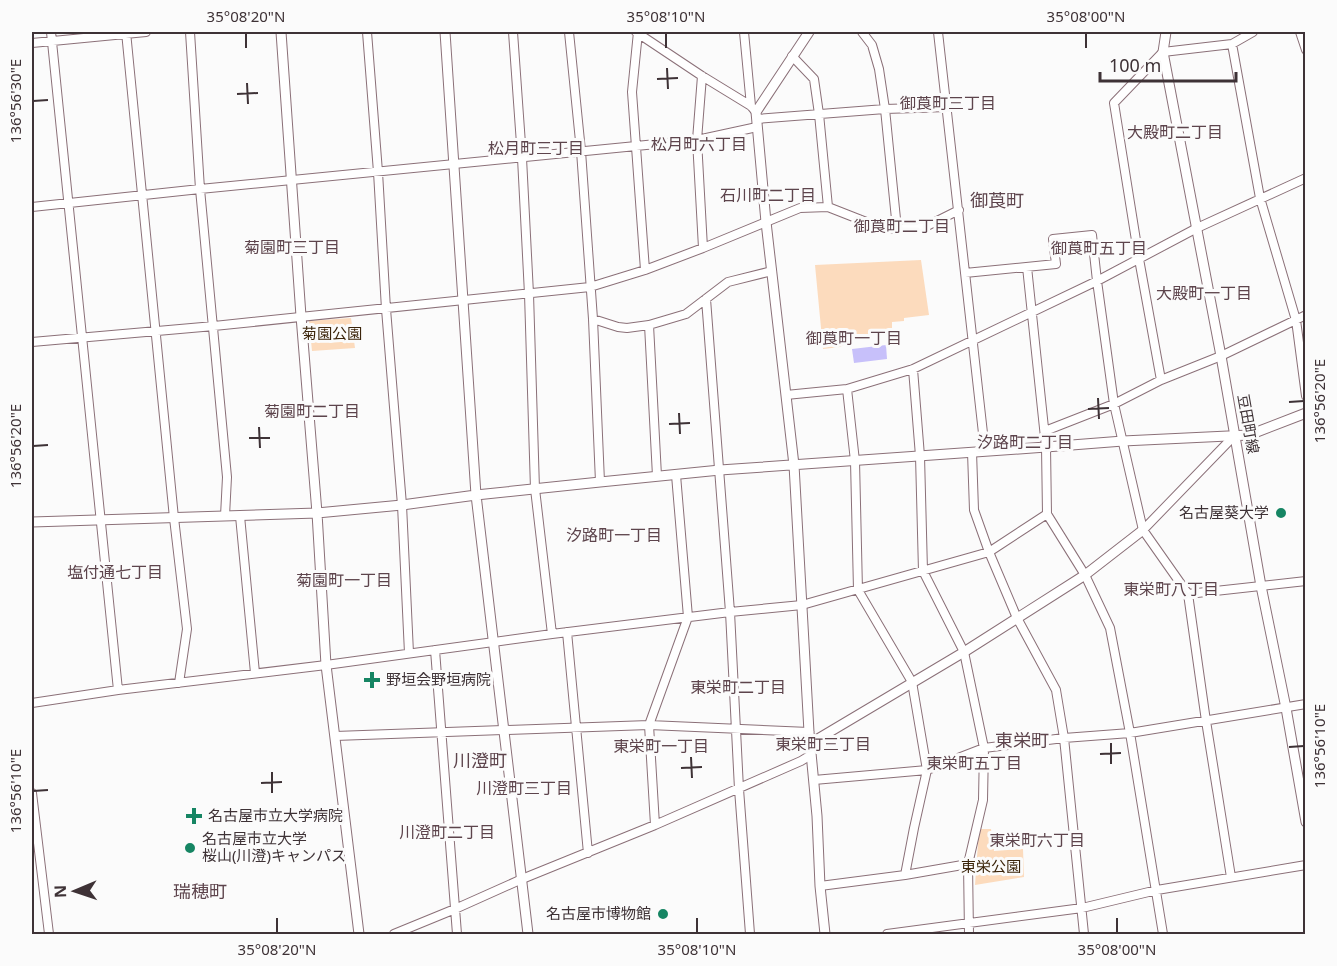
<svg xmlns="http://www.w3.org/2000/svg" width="1337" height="966" font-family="'Noto Sans','Noto Sans JP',sans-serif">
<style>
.green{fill:#fcdbbd}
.water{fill:#c7c0fa}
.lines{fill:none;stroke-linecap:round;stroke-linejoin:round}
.minor-casing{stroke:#8b7078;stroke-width:10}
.tertiary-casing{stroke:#8b7078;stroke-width:11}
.minor{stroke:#fff;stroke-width:8}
.tertiary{stroke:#fff;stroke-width:9}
.ticks{fill:none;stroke:#3e3236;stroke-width:2}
.poi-dot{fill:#168563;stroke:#fbfbfb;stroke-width:2}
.labels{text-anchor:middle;stroke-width:6;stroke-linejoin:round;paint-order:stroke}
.park-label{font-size:15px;fill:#3b240a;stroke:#fbfbfb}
.street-label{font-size:15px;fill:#3e3236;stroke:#fbfbfb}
.poi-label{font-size:15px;fill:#3e3236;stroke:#fbfbfb;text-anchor:start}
.neighbourhood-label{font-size:16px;fill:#5d444c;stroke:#fbfbfb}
.quarter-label{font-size:18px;fill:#5d444c;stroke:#fbfbfb}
.neatline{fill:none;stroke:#3e3236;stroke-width:2}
.ticks-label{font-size:15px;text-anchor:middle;fill:#3e3236}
</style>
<rect width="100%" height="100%" fill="#fbfbfb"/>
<!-- green -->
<path class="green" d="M 921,260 L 929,315 L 904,318 L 904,321 L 892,322 L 892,331 L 847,337 L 847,343 L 840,347 L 823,349 L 815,265 Z
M 351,318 L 355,348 L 312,351 L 309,321 Z
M 979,829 L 991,829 L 994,851 L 1023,849 L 1024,877 L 975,885 Z"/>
<!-- water -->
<path class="water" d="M 886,345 L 887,359 L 854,363 L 852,349 Z"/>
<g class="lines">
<defs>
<path id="minor" d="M 51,32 L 118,690
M 126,32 L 174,518 L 187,629 L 179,683
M 190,32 L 200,189 L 227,477 L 225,516
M 367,32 L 378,172 L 386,309 L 402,505 L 409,653
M 513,32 L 522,158 L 529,294 L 535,489 L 552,634
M 569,32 L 581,151 L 593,319 L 600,482
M 636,32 L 702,76 L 751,106 L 756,112
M 638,32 L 632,92 L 645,270
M 744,32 L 751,106
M 862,32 L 872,45 L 879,69 L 885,109 L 897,229
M 938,32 L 985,451
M 1300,32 L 1306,50
M 32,43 L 146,32
M 1232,44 L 1260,198 L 1296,320 L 1306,396
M 792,56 L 814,79 L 819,114 L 828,207
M 702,76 L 697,140 L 703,248
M 757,119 L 885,109 L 948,107
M 32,207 L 200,189 L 636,146 L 697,140 L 757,127
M 1027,267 L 1046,447 L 1047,514
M 965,273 L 1056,264 L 1053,239 L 1092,235 L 1097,281 L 1114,404 L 1143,530 L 1188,594 L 1206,721 L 1231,877
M 706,299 L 730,612 L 739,789 L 750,934
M 593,319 L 618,327 L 627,328 L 649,325 L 686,314 L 728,282 L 772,271
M 649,325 L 657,476
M 32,342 L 214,326 L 590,287 L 645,270 L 703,248 L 800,208 L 828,207 L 879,227 L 897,229 L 913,229 L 927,226 L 959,210
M 913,369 L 920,456 L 923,571 L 964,652 L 984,748 L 983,800 L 968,864 L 969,934
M 1161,380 L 1139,259 L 1114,103 L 1163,52 L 1232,44 L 1253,32
M 847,389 L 855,461 L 858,590 L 912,682 L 927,770 L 914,828 L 905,875
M 786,395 L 847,389 L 913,369 L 1097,281 L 1197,228 L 1306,178
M 1045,431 L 1114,404 L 1161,380 L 1221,356 L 1306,315
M 972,452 L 974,510 L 989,552 L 1017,618 L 1056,690 L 1064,738 L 1084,934
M 240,516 L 255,673
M 1143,530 L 1234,436
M 1188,594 L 1306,581
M 567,632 L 588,853
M 435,650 L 457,934
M 32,703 L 118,690 L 326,665 L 552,634 L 730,612 L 802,605 L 989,552 L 1047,514 L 1085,575 L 1110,628 L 1130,733 L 1163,934
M 335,736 L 649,725 L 809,732
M 814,780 L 927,770 L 984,748 L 1064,738 L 1130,733 L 1306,704
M 32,793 L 49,934
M 655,825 L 649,725 L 688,617 L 676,475
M 820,886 L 905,875 L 968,864
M 394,934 L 455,909 L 522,879 L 655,825 L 801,761 L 811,755
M 887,934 L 1082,908 L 1157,890 L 1306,865"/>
<path id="tertiary" d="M 281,32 L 301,316 L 317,513 L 326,665 L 359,934
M 445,32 L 476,495 L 528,934
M 809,32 L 756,112 L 766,222 L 794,465 L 809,732 L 817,816 L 820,886 L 825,934
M 1166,32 L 1163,52 L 1221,356 L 1261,586 L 1286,708 L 1306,822
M 32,522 L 317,513 L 402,505 L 476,495 L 600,482 L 720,470 L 1046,447 L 1123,441 L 1249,435 L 1306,413
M 811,743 L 964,652 L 1085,575 L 1143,530"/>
</defs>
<!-- minor casing -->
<use href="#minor" class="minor-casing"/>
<!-- tertiary casing -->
<use href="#tertiary" class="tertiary-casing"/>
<!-- minor -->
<use href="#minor" class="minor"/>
<!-- tertiary -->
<use href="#tertiary" class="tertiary"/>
</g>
<!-- ticks -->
<path class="ticks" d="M 246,33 L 246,48M 666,33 L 666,48M 1086,33 L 1086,48M 667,68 L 668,89M 657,79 L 678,78M 247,83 L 248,104M 237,94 L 258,93M 33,101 L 48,100M 1098,398 L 1099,419M 1289,402 L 1304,401M 1088,409 L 1109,408M 679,413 L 680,434M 669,424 L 690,423M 259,427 L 260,448M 249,438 L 270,438M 33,446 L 48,445M 1111,743 L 1111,764M 1289,747 L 1304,746M 1100,754 L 1121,753M 691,757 L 692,778M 681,768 L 702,767M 272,772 L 272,793M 261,783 L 282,782M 33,791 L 48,790M 277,918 L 277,933M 697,918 L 697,933M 1117,918 L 1117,933"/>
<!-- markers -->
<g class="poi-dot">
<circle cx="1281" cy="513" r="6"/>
<path d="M369 671h6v6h6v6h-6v6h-6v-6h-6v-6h6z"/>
<path d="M191 807h6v6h6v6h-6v6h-6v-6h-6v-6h6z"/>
<circle cx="190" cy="848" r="6"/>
<circle cx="663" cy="914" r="6"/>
</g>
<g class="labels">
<!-- park labels -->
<g class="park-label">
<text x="332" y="339">菊園公園</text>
<text x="991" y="872">東栄公園</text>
</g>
<!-- street labels -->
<g class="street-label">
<text transform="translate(1248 424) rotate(80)" y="5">豆田町線</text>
</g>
<!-- poi labels -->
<g class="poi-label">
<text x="1269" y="518" text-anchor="end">名古屋葵大学</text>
<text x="386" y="685">野垣会野垣病院</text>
<text x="208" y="821">名古屋市立大学病院</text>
<text x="202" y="844">名古屋市立大学<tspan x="202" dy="17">桜山(川澄)キャンパス</tspan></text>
<text x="651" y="919" text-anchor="end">名古屋市博物館</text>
</g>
<!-- neighbourhood labels -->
<g class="neighbourhood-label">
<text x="948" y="109">御莨町三丁目</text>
<text x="1175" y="138">大殿町二丁目</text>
<text x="699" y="150">松月町六丁目</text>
<text x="536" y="154">松月町三丁目</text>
<text x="768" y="201">石川町二丁目</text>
<text x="902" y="232">御莨町二丁目</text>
<text x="292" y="253">菊園町三丁目</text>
<text x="1099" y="254">御莨町五丁目</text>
<text x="1204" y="299">大殿町一丁目</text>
<text x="854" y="344">御莨町一丁目</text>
<text x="312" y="417">菊園町二丁目</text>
<text x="1025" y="448">汐路町二丁目</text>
<text x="614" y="541">汐路町一丁目</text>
<text x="115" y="578">塩付通七丁目</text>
<text x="344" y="586">菊園町一丁目</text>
<text x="1171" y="595">東栄町八丁目</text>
<text x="738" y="693">東栄町二丁目</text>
<text x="823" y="750">東栄町三丁目</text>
<text x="661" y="752">東栄町一丁目</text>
<text x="974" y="769">東栄町五丁目</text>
<text x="524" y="794">川澄町三丁目</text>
<text x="447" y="838">川澄町二丁目</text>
<text x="1037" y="846">東栄町六丁目</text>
</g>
<!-- quarter labels -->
<g class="quarter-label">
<text x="997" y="207">御莨町</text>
<text x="1022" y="747">東栄町</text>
<text x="480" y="767">川澄町</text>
<text x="200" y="898">瑞穂町</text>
</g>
</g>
<!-- border -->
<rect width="1337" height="966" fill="none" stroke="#fbfbfb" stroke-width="66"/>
<!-- north arrow -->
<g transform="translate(75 891) rotate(268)" stroke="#fbfbfb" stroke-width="4.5" paint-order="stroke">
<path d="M0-4.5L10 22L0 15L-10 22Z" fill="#3e3236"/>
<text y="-9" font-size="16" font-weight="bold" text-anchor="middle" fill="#3e3236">N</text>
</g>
<!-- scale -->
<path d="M1100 72v9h136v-9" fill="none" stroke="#3e3236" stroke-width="3"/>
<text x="1109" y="72" font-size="18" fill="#3e3236" stroke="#fbfbfb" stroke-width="4.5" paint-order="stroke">100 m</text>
<rect x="33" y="33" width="1271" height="900" class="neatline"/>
<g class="ticks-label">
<text x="246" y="22">35°08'20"N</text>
<text x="666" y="22">35°08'10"N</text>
<text x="1086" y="22">35°08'00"N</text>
<text transform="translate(16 101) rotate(-90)" y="5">136°56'30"E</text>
<text transform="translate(1320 401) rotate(-90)" y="5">136°56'20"E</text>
<text transform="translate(16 446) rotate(-90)" y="5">136°56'20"E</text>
<text transform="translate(1320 746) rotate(-90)" y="5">136°56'10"E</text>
<text transform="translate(16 791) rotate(-90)" y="5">136°56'10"E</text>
<text x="277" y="955">35°08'20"N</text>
<text x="697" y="955">35°08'10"N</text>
<text x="1117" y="955">35°08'00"N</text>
</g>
</svg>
